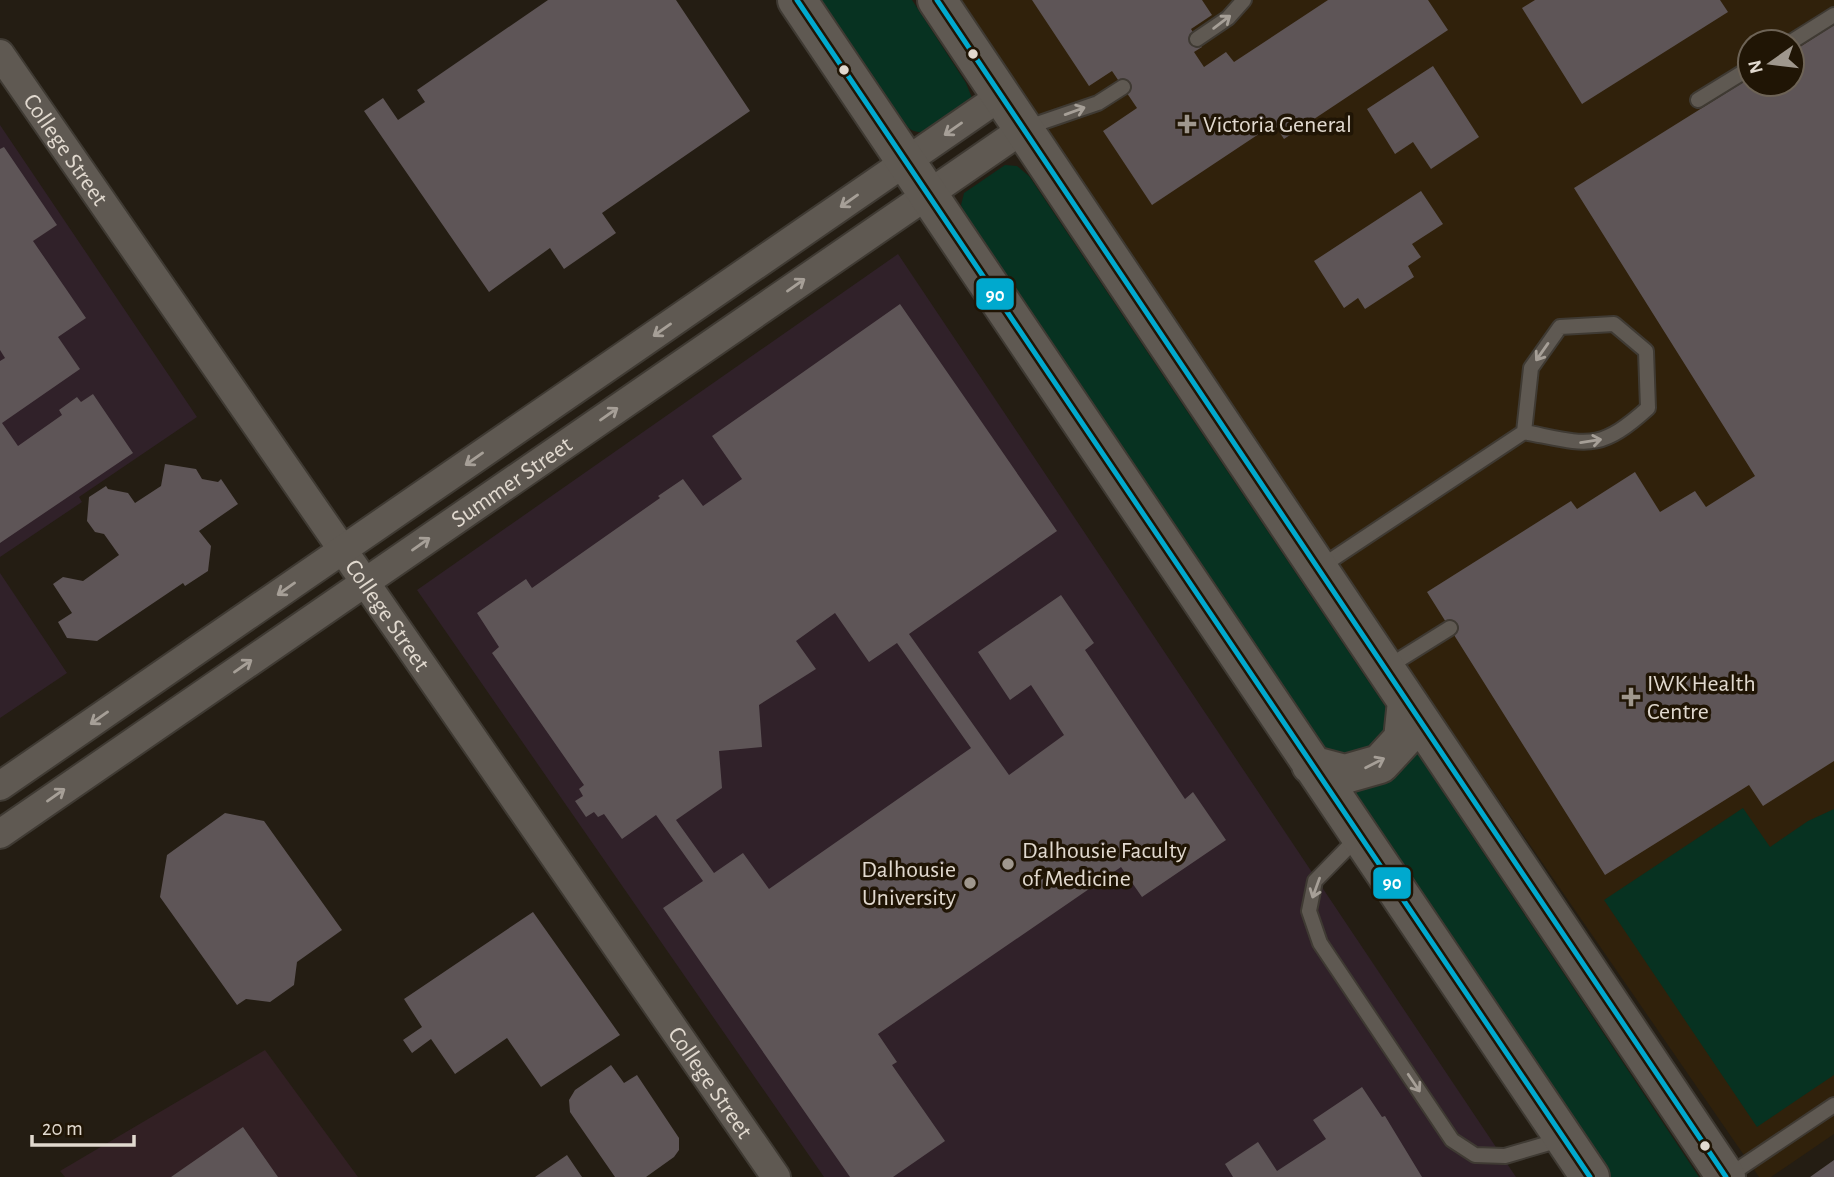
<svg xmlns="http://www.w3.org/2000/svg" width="1834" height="1177" font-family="'Alegreya Sans',sans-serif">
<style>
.commercial{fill:#322024}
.built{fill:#30210b;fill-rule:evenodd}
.education{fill:#302129}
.green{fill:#073221}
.building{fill:#5e5557;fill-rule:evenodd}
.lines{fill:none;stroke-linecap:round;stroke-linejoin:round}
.lane-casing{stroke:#3f3a33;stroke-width:18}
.street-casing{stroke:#3f3a33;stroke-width:32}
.secondary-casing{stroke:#3f3a33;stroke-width:42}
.lane{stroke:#5f5952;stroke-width:14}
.street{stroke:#5f5952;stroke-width:28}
.secondary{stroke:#5f5952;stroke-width:38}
.bus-1-casing{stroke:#201505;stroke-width:10}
.bus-1{stroke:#00a9ce;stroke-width:5}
.oneway{stroke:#a69f97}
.bus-dot{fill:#e1d9cf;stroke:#201505;stroke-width:2.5}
.poi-dot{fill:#9f978d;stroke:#201505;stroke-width:2.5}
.labels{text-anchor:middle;stroke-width:7;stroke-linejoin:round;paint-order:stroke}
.poi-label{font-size:24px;fill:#e1d9cf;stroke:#201505;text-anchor:start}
.street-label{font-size:24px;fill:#e1d9cf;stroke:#201505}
.line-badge{stroke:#201505;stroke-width:2.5}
.badge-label{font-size:19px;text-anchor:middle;font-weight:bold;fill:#fff}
</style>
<rect width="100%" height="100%" fill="#241d13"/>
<!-- commercial -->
<path class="commercial" d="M 265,1050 L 358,1177 L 65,1177 L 60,1171 Z"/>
<!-- built -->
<path class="built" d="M 961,0 L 1834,0 L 1834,1134 L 1771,1177 L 1759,1177 L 1126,259 ZM 1750,42 L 1792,42 L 1792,84 L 1750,84 Z"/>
<!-- education -->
<path class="education" d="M 0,125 L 197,417 L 79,497 L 82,502 L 0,557 Z
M 898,254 L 1516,1177 L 824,1177 L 417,590 Z
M 0,573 L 67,673 L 0,718 Z"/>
<!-- green -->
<path class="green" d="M 820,0 L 912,0 L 966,83 L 972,98 C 962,111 932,138 914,131 C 908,129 901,120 896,116 Z
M 1005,165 L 1017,166 L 1029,176 L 1389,712 L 1391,727 L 1375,751 L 1328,756 L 968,221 L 961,205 L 964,193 Z
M 1413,747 L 1699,1177 L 1608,1177 L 1351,789 Z
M 1743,808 L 1770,847 L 1808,821 L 1834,809 L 1834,1075 L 1757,1127 L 1604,900 Z"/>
<!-- building -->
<path class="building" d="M 548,0 L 676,0 L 750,111 L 602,213 L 616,233 L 564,269 L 550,248 L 489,292 L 364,111 L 383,98 L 398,120 L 425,102 L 417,90 Z
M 1032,0 L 1202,0 L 1212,15 L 1191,29 L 1202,47 L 1194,52 L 1204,67 L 1226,52 L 1234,62 L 1328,0 L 1428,0 L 1448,30 L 1284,139 L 1274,124 L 1152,205 L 1103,131 L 1137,108 L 1112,71 L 1089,86 Z
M 1535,0 L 1720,0 L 1728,12 L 1582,104 L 1522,8 Z
M 1834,25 L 1834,761 L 1763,806 L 1749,785 L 1605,875 L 1427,592 L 1571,501 L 1577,509 L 1635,472 L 1660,512 L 1695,491 L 1706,507 L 1755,476 L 1574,188 L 1750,78 L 1750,84 L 1792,84 L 1792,52 Z
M 1433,66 L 1479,137 L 1431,169 L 1413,142 L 1395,154 L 1367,109 Z
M 4,147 L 57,225 L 33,241 L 86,318 L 58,337 L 80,369 L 2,423 L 18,446 L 62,415 L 59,410 L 77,397 L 81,402 L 93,394 L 133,453 L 0,543 L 0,361 L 5,358 L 0,350 L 0,149 Z
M 1421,191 L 1443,224 L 1412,244 L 1421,257 L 1408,266 L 1414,277 L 1365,309 L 1358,298 L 1344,308 L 1314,261 Z
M 900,304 L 1057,531 L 909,634 L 1009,775 L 1064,735 L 1031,685 L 1010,700 L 978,652 L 1061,595 L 1094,643 L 1085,650 L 1185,799 L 1193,792 L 1226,840 L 1142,897 L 1121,867 L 878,1034 L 897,1062 L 892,1065 L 945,1141 L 893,1177 L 850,1177 L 663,908 L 703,881 L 656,815 L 622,839 L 604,814 L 598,817 L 594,812 L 586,817 L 575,801 L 583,796 L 579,789 L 584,785 L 492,653 L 499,647 L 477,613 L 526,579 L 532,588 L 660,498 L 658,496 L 683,479 L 703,506 L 742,479 L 712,436 ZM 835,613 L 869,662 L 897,643 L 971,748 L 769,889 L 743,853 L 714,873 L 676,820 L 722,788 L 719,751 L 762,747 L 759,705 L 816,669 L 796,641 Z
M 165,464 L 196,469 L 202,479 L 218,482 L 221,479 L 238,504 L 199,531 L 211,546 L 208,571 L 185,586 L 183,583 L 97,641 L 67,638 L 58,622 L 72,613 L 53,584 L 63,577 L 83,581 L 119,555 L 104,534 L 95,532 L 87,521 L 89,497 L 106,486 L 108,489 L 128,493 L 135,503 L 161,486 Z
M 225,813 L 264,821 L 342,930 L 297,962 L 294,985 L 270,1002 L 246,999 L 237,1005 L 160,897 L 167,855 Z
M 533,912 L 620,1035 L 541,1087 L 507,1038 L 455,1074 L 431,1039 L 412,1053 L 403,1040 L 422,1027 L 404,999 Z
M 611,1065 L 624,1083 L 637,1075 L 679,1138 L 679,1150 L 674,1157 L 646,1177 L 615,1177 L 570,1112 L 569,1100 L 575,1090 Z
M 1362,1087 L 1382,1117 L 1385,1116 L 1422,1177 L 1233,1177 L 1225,1164 L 1258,1142 L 1277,1171 L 1326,1139 L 1313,1120 Z
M 243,1127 L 278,1177 L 171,1177 Z
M 567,1155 L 582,1177 L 535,1177 Z
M 1834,1160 L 1834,1177 L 1810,1177 Z"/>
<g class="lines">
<defs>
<path id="lane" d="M 1197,39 L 1228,18 L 1244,0
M 1791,42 L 1834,15
M 1698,100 L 1750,68
M 1025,128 L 1098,103 L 1123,87
M 1319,568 L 1524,432 C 1587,444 1598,453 1648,408 L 1646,351 L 1614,324 L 1560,327 L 1531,368 L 1524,432
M 1386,668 L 1450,628
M 1358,837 L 1315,881 L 1309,911 L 1320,943 L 1452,1140 L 1475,1155 L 1505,1156 L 1563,1139
M 1728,1176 L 1834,1105"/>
<g id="street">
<path id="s1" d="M 0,54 L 776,1177"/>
<path d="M 0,786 L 1001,96"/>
<path id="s2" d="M 0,834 L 1023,129"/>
</g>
<path id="secondary" d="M 797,0 L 1590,1177
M 937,0 L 1726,1177
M 1311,765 L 1345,774 L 1380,764 L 1403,739 L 1407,701"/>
</defs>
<!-- lane casing -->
<use href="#lane" class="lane-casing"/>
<!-- street casing -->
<use href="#street" class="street-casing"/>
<!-- secondary casing -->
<use href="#secondary" class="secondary-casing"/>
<!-- lane -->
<use href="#lane" class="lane"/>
<!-- street -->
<use href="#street" class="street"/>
<!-- secondary -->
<use href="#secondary" class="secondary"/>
<defs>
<path id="bus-1" d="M 797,0 L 1590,1177
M 937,0 L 1726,1177"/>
</defs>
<!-- bus-1 casing -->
<use href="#bus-1" class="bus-1-casing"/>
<!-- bus-1 -->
<use href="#bus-1" class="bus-1"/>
</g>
<!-- one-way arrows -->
<defs><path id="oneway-shaft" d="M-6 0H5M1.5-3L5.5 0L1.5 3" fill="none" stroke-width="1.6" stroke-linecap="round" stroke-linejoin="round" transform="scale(1.75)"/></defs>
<g class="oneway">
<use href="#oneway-shaft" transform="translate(1222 22) rotate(-37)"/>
<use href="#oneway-shaft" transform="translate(1075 111) rotate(-20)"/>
<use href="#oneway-shaft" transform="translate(953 129) rotate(145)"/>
<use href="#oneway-shaft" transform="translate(849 201) rotate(145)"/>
<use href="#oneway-shaft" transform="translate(796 285) rotate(-35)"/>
<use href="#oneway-shaft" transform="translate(662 330) rotate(145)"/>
<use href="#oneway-shaft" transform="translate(1542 352) rotate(125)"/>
<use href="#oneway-shaft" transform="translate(609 414) rotate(-35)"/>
<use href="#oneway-shaft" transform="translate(1591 441) rotate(-9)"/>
<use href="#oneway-shaft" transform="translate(474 459) rotate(145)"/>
<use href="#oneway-shaft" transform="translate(421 544) rotate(-35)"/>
<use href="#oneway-shaft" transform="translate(286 589) rotate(145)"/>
<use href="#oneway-shaft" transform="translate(243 666) rotate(-35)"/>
<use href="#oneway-shaft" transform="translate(99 718) rotate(145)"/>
<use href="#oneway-shaft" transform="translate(1375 763) rotate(-27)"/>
<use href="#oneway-shaft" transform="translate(56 795) rotate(-35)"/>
<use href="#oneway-shaft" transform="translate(1316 888) rotate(110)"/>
<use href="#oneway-shaft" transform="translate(1414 1083) rotate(56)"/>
</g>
<!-- markers -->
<g class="bus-dot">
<circle cx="973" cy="54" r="6"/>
<circle cx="844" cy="70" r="6"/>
<circle cx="1705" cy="1146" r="6"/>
</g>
<g class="poi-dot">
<path d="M1183.5 113.5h7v7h7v7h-7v7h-7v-7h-7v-7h7z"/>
<path d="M1627.5 686.5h7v7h7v7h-7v7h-7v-7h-7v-7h7z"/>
<circle cx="1008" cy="864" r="7"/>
<circle cx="970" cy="883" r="7"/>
</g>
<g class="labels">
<!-- poi labels -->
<g class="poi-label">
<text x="1203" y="132">Victoria General</text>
<text x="1647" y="691">IWK Health<tspan x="1647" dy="28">Centre</tspan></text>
<text x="1022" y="858">Dalhousie Faculty<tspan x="1022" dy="28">of Medicine</tspan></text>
<text x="956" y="877" text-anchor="end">Dalhousie<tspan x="956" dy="28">University</tspan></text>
</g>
<!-- street labels -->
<g class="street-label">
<text dy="8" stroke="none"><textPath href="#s1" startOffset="116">College Street</textPath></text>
<text dy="8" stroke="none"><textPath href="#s2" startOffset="621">Summer Street</textPath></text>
<text dy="8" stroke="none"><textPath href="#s1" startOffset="682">College Street</textPath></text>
<text dy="8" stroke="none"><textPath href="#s1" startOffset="1250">College Street</textPath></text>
</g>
</g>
<g class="line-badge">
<rect x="975" y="277" width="40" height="34" rx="7" fill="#00a9ce"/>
<rect x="1372" y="866" width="40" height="34" rx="7" fill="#00a9ce"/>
</g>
<g class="badge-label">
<text x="995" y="301">90</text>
<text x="1392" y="889">90</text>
</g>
<!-- north arrow -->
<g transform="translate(1771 63) rotate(256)"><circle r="33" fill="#201505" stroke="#6d6356" stroke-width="2"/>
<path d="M0-5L12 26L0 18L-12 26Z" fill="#9f978d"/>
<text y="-10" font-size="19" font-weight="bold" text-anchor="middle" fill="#e1d9cf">N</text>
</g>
<!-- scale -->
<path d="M32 1135v10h102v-10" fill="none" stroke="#e1d9cf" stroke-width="3.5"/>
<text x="42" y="1135" font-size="21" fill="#e1d9cf" stroke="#201505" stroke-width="5" paint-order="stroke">20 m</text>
</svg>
